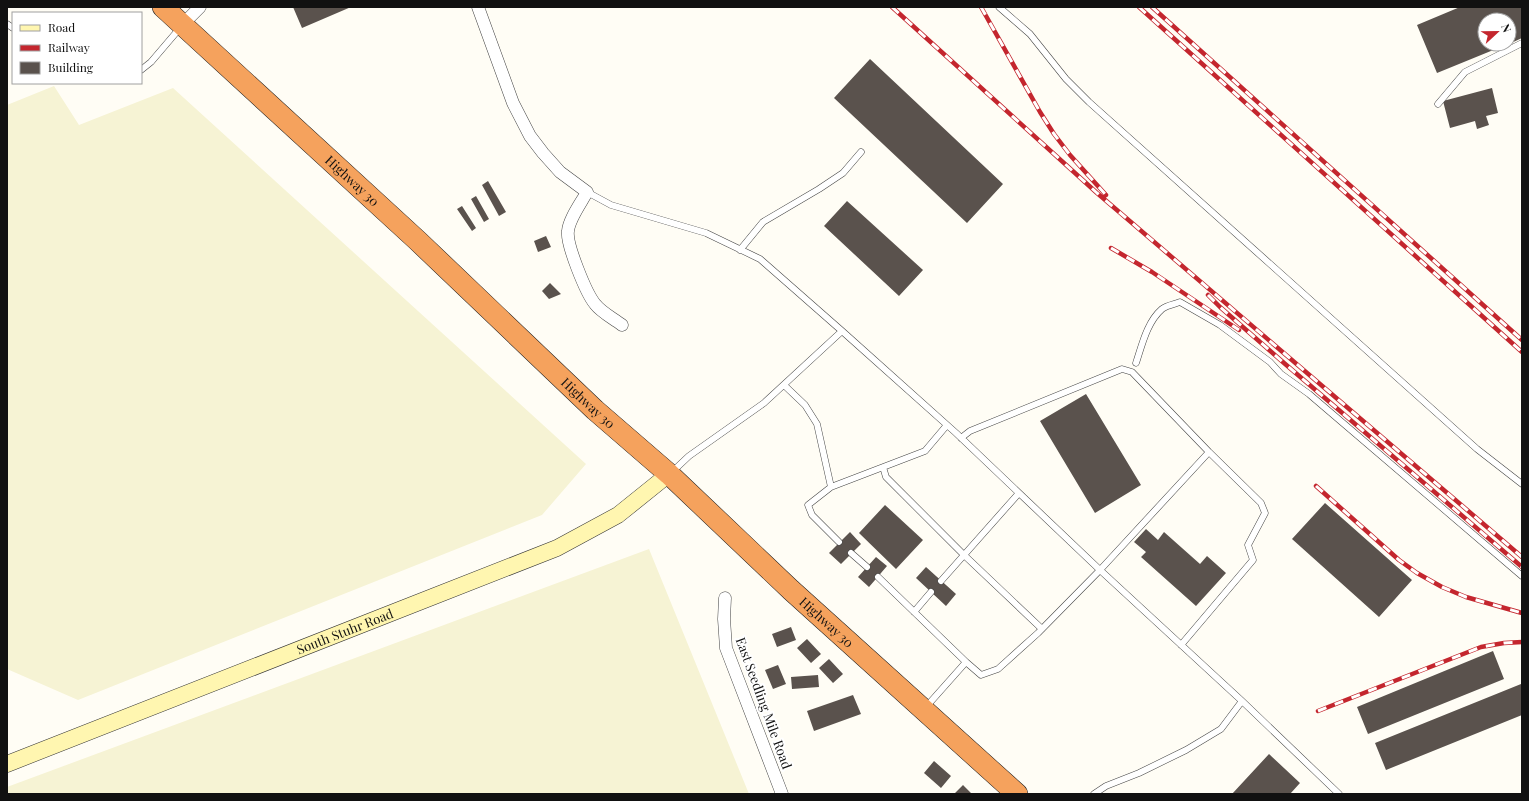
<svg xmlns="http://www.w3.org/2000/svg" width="1529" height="801" font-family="'Playfair Display',serif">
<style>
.farmland{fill:#f6f3d4}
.building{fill:#5a524d}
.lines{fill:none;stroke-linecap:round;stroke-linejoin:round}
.lane-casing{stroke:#444;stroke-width:7}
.street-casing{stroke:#444;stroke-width:13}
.secondary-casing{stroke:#333;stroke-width:17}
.highway-casing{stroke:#222;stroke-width:22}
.lane{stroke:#fff;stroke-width:6}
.street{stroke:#fff;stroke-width:12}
.secondary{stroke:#fff6b0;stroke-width:16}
.highway{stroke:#f5a25d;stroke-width:21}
.rail-casing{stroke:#c4262e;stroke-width:4.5}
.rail{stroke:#fff;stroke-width:3;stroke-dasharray:9;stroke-linecap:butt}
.labels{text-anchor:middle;stroke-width:4;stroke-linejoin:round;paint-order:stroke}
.street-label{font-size:13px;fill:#111;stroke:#fff}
</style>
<rect width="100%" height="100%" fill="#fffdf5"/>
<!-- farmland -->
<path class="farmland" d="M 54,86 L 79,125 L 173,88 L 586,464 L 542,515 L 78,700 L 7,669 L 7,105 Z
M 649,549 L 749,794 L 7,794 L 7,787 Z"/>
<!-- building -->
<path class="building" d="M 293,7 L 351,7 L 302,28 Z
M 1460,7 L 1522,7 L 1522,38 L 1509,44 L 1509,20 L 1485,20 L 1485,44 L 1508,44 L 1437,73 L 1417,25 Z
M 870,59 L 1003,184 L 967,223 L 834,98 Z
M 1492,88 L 1498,113 L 1486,116 L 1489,125 L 1477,129 L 1475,121 L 1450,128 L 1443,101 Z
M 488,181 L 506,212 L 499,216 L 482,185 Z
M 476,196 L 489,219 L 484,222 L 471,199 Z
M 847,201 L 923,270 L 899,296 L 824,226 Z
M 462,206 L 476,228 L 472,231 L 457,209 Z
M 546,236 L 551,247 L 538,252 L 534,241 Z
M 550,283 L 561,294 L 549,299 L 542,291 Z
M 1086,394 L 1141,485 L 1095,513 L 1040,421 Z
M 1325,503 L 1412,580 L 1379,617 L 1292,539 Z
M 885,505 L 923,540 L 896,569 L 859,533 Z
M 1146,529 L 1158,540 L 1164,532 L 1200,564 L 1207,556 L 1226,573 L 1196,606 L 1141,557 L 1146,552 L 1134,542 Z
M 850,532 L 861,544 L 841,564 L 829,553 Z
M 876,557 L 887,566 L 869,587 L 858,577 Z
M 926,567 L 956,594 L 946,606 L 916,578 Z
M 791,627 L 796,640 L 777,647 L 772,634 Z
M 807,639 L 821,654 L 811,663 L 797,648 Z
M 1493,651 L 1504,679 L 1368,734 L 1357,707 Z
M 829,659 L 843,674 L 833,683 L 819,668 Z
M 778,665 L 786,684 L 773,689 L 765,670 Z
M 818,675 L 819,687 L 792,689 L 791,677 Z
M 1521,684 L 1522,715 L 1386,770 L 1375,743 Z
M 853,695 L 861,714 L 814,731 L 807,711 Z
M 1269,754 L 1300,783 L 1290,794 L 1232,794 Z
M 934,761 L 951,776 L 941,788 L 924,773 Z
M 963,785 L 972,794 L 954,794 Z"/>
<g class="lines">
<defs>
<path id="lane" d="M 999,7 L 1030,34 L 1066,79 L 1089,102 L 1477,449 L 1522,484
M 7,24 L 13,28
M 141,70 L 151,62 L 180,28
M 1438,104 L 1465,72 L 1522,43
M 587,192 L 611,205 L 706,233 L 760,259 L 842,331 L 956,433 L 1100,570 L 1242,701 L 1339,794
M 740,250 L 763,222 L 819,189 L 843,173 L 861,152
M 1136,363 C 1142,345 1147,322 1162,309 C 1167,305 1175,304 1180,302 L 1220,325 L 1270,362 L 1281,374 L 1309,394 L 1522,576
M 784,385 L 805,405 L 817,424 L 831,487 L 808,505 L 812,515 L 839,542
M 961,438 L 970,431 L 1122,369 L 1132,372 L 1209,452 L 1261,503 L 1265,513 L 1248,545 L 1253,560 L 1181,645
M 883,467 L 886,477 L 964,555 L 1042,629
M 672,472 L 689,456 L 764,403 L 842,331
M 831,487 L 925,451 L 947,425
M 851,553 L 867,567
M 878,577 L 966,662
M 941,581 L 1019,493
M 914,612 L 931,592
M 926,707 L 966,662 L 981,675 L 998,669 L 1038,633 L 1100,570 L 1209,452
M 1094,794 L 1106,786 L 1139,773 L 1186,750 L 1221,729 L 1242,701"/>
<path id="street" d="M 478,7 L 513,103 L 530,136 L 543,153 L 560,172 L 587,192 C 581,203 569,219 568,231 C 566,244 586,293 595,304 C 602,313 613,318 622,325
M 182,25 L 200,7
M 725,598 L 724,619 L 726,648 L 782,794"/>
<g id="secondary">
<path id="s1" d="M 7,764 L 557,548 L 618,515 L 669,474"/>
</g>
<g id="highway">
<path id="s2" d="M 163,7 L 418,241 L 595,410 L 669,474 L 791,590 L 1017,794"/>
</g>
</defs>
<!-- lane casing -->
<use href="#lane" class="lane-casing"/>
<!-- street casing -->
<use href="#street" class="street-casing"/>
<!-- secondary casing -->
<use href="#secondary" class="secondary-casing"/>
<!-- highway casing -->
<use href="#highway" class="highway-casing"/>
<!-- lane -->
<use href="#lane" class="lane"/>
<!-- street -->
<use href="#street" class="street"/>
<!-- secondary -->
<use href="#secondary" class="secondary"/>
<!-- highway -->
<use href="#highway" class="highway"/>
<defs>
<path id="rail" d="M 892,7 L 1097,193 L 1522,557
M 981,7 L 1040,112 L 1054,134 L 1070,155 L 1106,195
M 1139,7 L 1522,352
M 1152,7 L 1522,340
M 1111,248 L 1152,272 L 1239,330
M 1208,295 L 1220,307 L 1284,363 L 1522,567
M 1316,486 L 1399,560 L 1417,573 L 1442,587 L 1466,597 L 1522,613
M 1318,711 L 1481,647 L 1504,643 L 1522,642"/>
</defs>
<!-- rail casing -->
<use href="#rail" class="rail-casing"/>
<!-- rail -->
<use href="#rail" class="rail"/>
</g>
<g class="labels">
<!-- street labels -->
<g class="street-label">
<text dy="5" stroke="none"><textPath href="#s2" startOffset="257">Highway 30</textPath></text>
<text dy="5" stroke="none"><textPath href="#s2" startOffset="581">Highway 30</textPath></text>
<text dy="5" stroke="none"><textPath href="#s2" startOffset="905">Highway 30</textPath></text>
<text dy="5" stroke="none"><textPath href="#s1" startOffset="363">South Stuhr Road</textPath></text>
<text transform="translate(764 703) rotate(70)" y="5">East Seedling Mile Road</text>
</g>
</g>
<!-- border -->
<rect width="1529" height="801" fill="none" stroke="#111111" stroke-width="16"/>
<!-- legend -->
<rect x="12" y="12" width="130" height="72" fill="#ffffff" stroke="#a0a0a0"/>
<rect x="20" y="25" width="20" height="6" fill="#fff6b0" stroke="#a0a0a0"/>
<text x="48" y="32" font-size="12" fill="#111111">Road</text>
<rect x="20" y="45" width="20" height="6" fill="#c4262e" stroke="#a0a0a0"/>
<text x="48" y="52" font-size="12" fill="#111111">Railway</text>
<rect x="20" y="62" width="20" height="12" fill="#5a524d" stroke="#a0a0a0"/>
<text x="48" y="72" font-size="12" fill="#111111">Building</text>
<!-- north arrow -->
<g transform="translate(1497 32) rotate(68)"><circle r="19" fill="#ffffff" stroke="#a0a0a0"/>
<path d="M0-3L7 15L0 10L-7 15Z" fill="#c4262e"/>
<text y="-6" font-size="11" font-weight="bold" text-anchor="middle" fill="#111111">N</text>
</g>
</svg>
